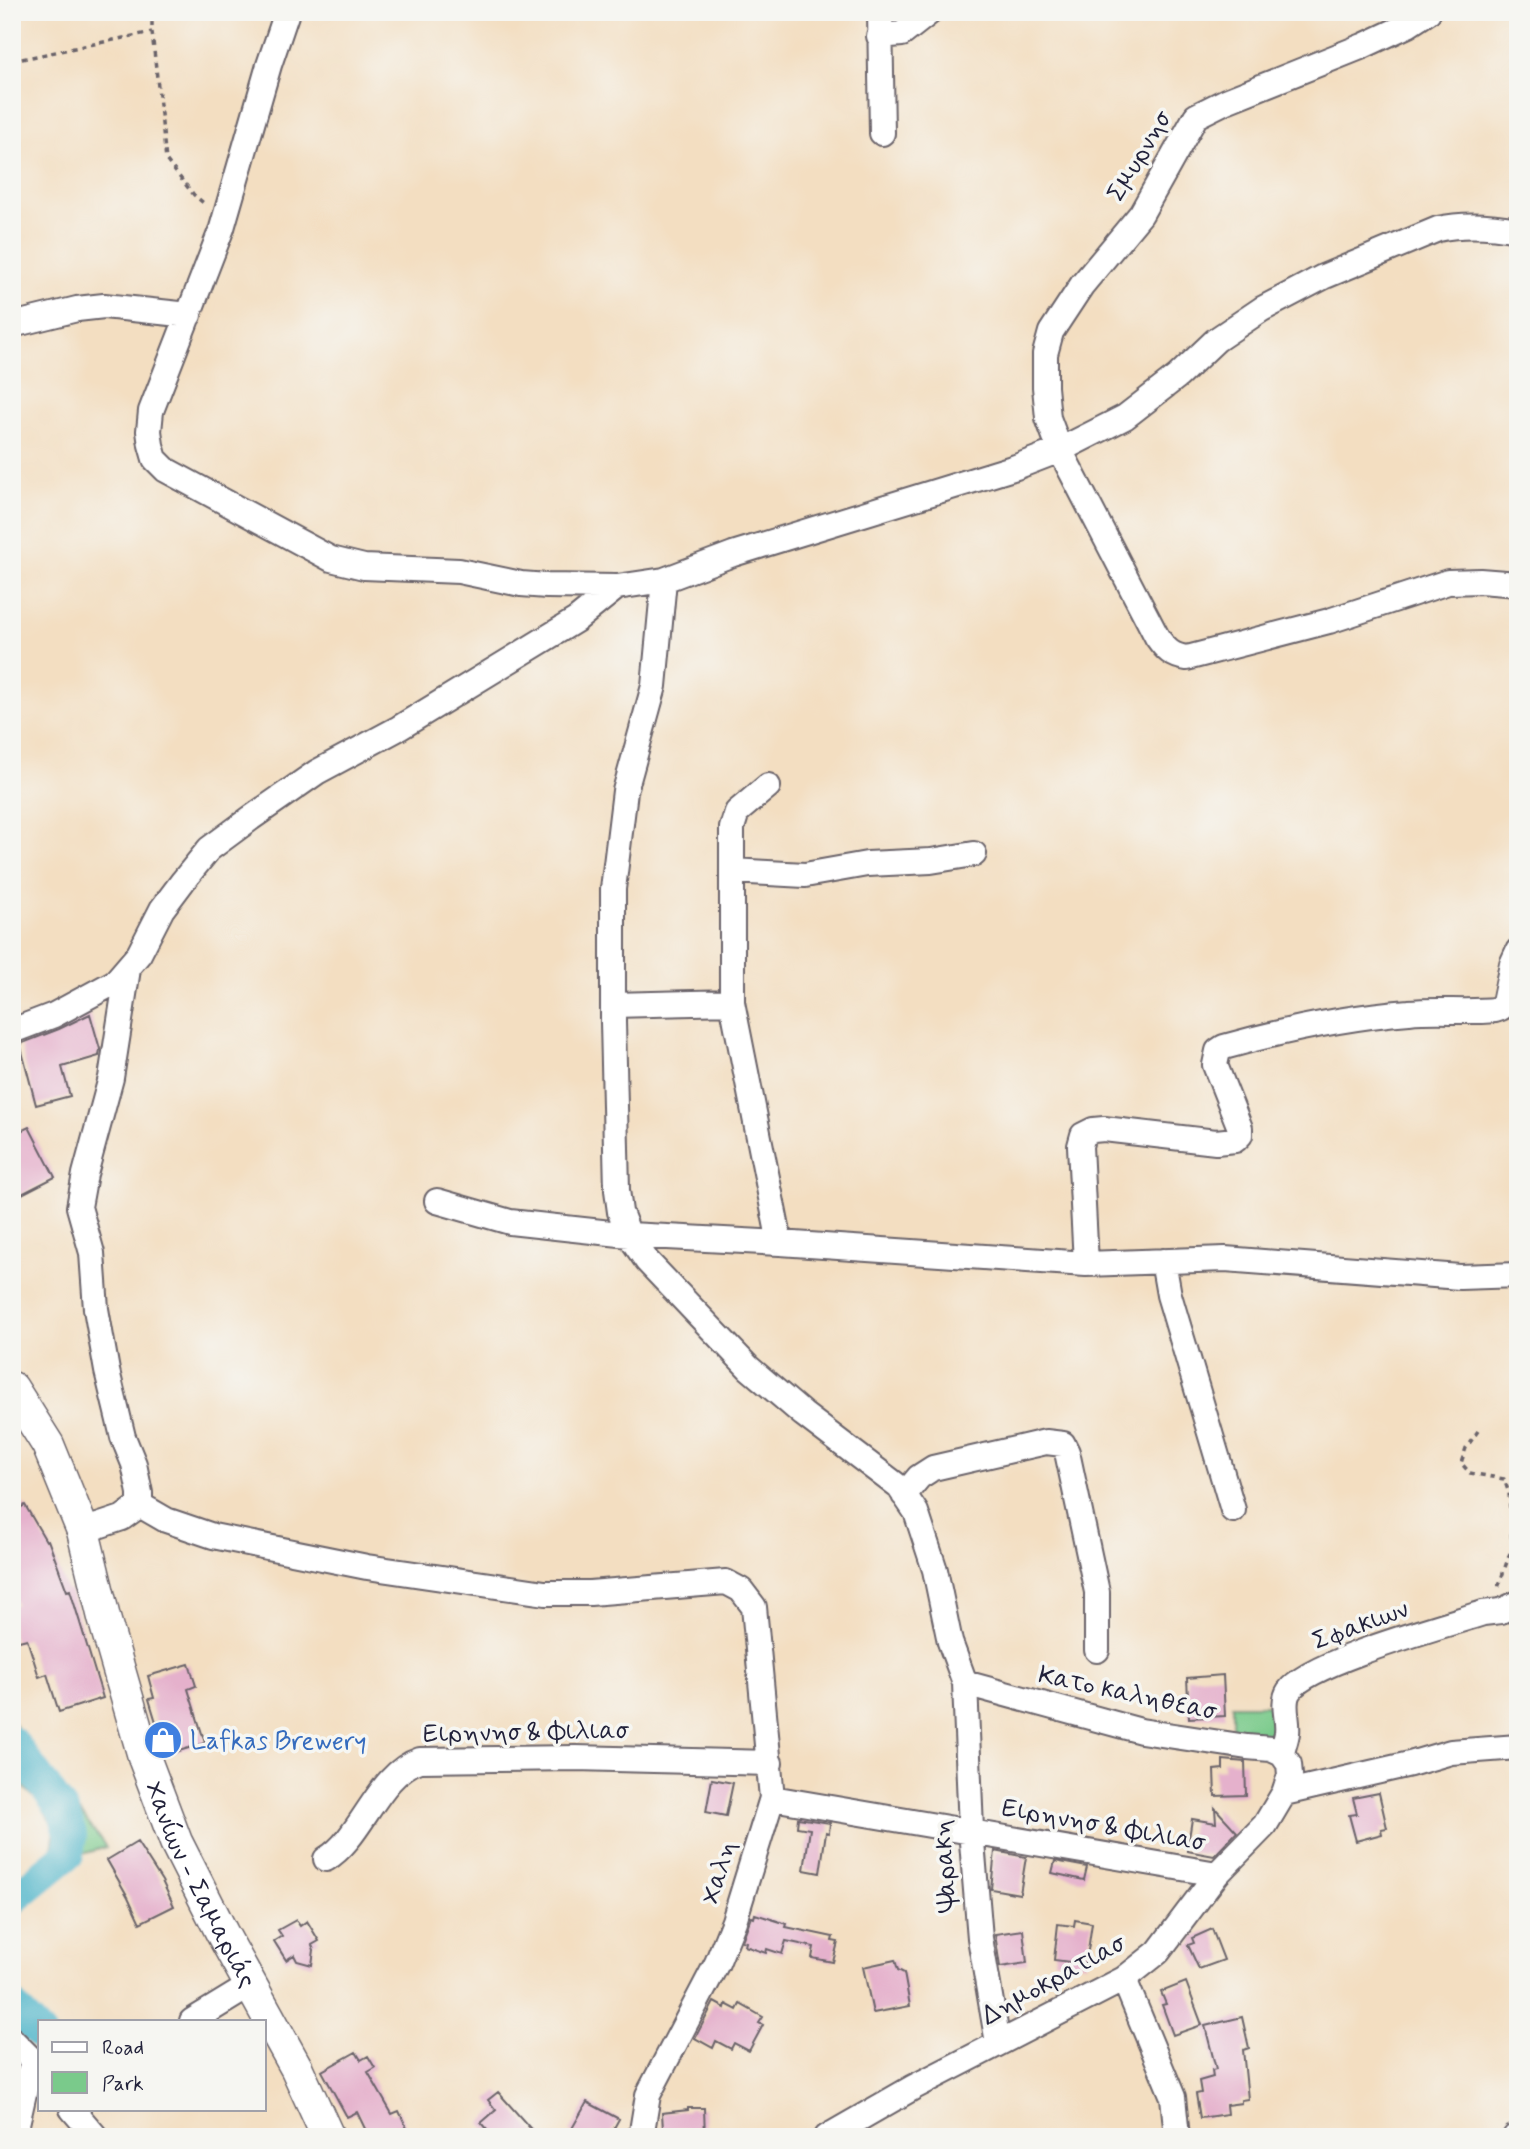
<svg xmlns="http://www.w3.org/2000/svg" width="1530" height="2149" font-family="Mynerve,sans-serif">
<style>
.green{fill:#7aca8b;stroke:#4e7663;stroke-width:2}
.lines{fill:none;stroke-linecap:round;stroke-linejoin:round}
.river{stroke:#4ab2c8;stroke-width:32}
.building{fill:#e5b1cc}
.minor-casing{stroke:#6b646a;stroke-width:28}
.major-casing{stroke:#6b646a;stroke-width:35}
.path{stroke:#6b646a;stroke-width:3.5;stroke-dasharray:5 5;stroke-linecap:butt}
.minor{stroke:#fff;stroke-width:24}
.major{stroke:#fff;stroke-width:32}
.labels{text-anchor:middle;stroke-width:7;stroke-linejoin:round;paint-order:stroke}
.street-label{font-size:26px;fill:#22223b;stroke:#f6f6f2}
.shop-label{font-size:26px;fill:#366cbe;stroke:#f6f6f2;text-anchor:start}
</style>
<rect width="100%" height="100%" fill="#f6f6f2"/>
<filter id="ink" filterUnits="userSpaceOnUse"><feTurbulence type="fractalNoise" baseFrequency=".0143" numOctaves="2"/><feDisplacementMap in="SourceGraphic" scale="14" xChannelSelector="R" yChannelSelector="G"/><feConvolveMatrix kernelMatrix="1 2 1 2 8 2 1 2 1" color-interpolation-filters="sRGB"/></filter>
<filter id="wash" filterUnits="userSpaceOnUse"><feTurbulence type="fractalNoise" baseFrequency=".00686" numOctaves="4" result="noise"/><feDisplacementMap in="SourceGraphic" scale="28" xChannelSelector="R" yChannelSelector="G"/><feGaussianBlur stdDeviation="1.57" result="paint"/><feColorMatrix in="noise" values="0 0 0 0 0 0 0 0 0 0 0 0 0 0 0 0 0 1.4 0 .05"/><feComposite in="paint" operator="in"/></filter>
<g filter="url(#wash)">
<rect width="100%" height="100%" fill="#f3dec1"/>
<!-- green -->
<path class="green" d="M 1232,1705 L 1266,1705 L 1275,1709 L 1276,1731 L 1266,1738 L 1232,1737 Z
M 12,1721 L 106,1847 L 83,1854 L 25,1897 L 21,1882 L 51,1856 L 55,1829 L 38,1801 L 12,1776 Z"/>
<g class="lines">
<!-- river -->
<path class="river" d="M 12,1742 L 63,1811 L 71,1835 L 68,1854 L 12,1900
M 12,2006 L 40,2034"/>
</g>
<g id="blocks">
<!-- building -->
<path class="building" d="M 90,1014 L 100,1049 L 99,1056 L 62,1067 L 70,1096 L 36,1105 L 20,1044 L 59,1029 Z
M 29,1127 L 55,1177 L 12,1199 L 12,1135 Z
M 25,1505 L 46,1541 L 48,1540 L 67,1591 L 70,1590 L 103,1698 L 59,1712 L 47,1674 L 39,1677 L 27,1639 L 15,1642 L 12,1634 L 12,1606 L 17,1605 L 12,1592 L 12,1512 Z
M 189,1664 L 196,1686 L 188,1689 L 205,1743 L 166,1755 L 149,1699 L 154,1698 L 148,1676 Z
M 1223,1675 L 1225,1716 L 1189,1718 L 1187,1678 Z
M 1223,1760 L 1245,1762 L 1246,1795 L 1215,1796 L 1214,1770 L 1223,1769 Z
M 712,1779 L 733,1783 L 726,1816 L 706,1812 Z
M 1379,1793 L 1387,1828 L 1381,1829 L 1382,1834 L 1356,1841 L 1349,1815 L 1357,1814 L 1353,1798 Z
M 1215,1808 L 1237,1832 L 1214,1856 L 1187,1851 L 1192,1819 L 1216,1823 Z
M 798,1818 L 830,1823 L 829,1833 L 826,1832 L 820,1873 L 804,1870 L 810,1829 L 797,1827 Z
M 137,1842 L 162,1881 L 174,1906 L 140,1923 L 128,1897 L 107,1860 Z
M 995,1851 L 1026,1857 L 1020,1894 L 991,1889 Z
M 1055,1861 L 1087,1867 L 1084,1880 L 1052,1873 Z
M 755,1914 L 787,1924 L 786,1927 L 833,1937 L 832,1941 L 838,1942 L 833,1962 L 812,1958 L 814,1947 L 786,1941 L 782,1954 L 767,1949 L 766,1953 L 745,1946 L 746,1942 L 742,1941 L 751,1917 L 754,1918 Z
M 296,1920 L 300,1926 L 307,1921 L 319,1941 L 312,1945 L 314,1950 L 312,1965 L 297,1961 L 294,1955 L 286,1960 L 274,1941 L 282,1936 L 278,1930 Z
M 1075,1920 L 1092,1923 L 1086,1964 L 1054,1960 L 1058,1924 L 1074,1926 Z
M 1212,1929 L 1224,1960 L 1199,1969 L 1188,1945 L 1194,1943 L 1192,1938 Z
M 1023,1930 L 1027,1963 L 1000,1967 L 995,1934 Z
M 895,1960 L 898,1970 L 904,1973 L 910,2006 L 873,2013 L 863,1967 Z
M 1186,1982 L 1202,2025 L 1173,2035 L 1162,2005 L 1166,2004 L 1161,1992 Z
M 714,2002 L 725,2008 L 726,2004 L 737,2010 L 740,2004 L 763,2017 L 759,2023 L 763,2025 L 749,2051 L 734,2043 L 731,2049 L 716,2041 L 713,2048 L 695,2038 Z
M 1242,2017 L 1249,2048 L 1243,2050 L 1248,2099 L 1241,2100 L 1241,2103 L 1226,2105 L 1227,2114 L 1200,2118 L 1196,2094 L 1201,2093 L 1199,2081 L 1213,2077 L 1212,2070 L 1216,2069 L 1205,2026 Z
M 356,2052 L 361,2060 L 368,2056 L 375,2068 L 368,2072 L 392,2114 L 399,2111 L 411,2137 L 369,2137 L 357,2112 L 347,2117 L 322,2071 Z
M 498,2092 L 538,2137 L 493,2137 L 481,2123 L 496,2110 L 488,2100 Z
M 587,2102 L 619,2119 L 609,2137 L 579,2137 L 570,2132 Z
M 688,2108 L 704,2108 L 705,2137 L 686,2137 L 686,2128 L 663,2129 L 662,2113 L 688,2110 Z"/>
</g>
</g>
<g filter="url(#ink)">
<use href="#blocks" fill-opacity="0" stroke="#6b646a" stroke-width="2"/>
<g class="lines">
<defs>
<path id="minor" d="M 287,12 L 269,65 L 222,228 L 151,411 L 149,431 L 151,445 L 155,459 L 166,470 L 331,559 L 364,567 L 459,571 L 521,584 L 547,586 L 617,587 L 664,580 L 733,554 L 1016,467 L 1060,450 L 1125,417 L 1178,376 L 1216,340 L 1262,309 L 1323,277 L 1438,229 C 1465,223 1491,225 1518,230
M 880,12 L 882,133
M 1428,12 L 1408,25 L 1363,46 L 1226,101 L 1196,116 L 1141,214 L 1082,285 L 1051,332 L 1045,354 L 1045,387 L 1048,418 L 1060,450 L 1157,637 C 1166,650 1172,656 1187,658 L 1329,621 L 1448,582 L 1480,581 L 1518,584
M 879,36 L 902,34 L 930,12
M 12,325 L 77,309 L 104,306 L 189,315
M 664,580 L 654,686 L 625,791 L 613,889 L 613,1022 L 617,1190 L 620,1212 L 629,1235 L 647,1261 L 749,1368 L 803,1414 L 899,1487 L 916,1512 L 935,1570 L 950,1642 L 965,1683 L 971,1830 L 980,1938 L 998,2043
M 768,786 L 737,812 L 732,828 L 732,1002 L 780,1243
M 732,871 L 805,875 L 867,864 L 931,861 L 974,854
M 613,1005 L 732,1002
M 12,1031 L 54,1015 L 115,982 L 139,954 L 162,909 L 183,881 L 209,849 L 251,818 L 317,772 L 399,728 L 576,620 L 617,587
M 437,1201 L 510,1222 L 629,1235 L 780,1243 L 1086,1264 L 1225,1259 L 1460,1277 L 1518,1275
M 1163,1261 L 1169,1295 L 1233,1510
M 1086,1264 L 1080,1146 L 1083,1135 L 1093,1130 L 1104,1129 L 1216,1142 L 1235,1140 L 1240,1135 L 1240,1128 L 1215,1065 L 1218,1051 L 1224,1047 C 1285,1030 1346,1017 1409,1012 C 1437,1009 1466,1013 1495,1010 L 1501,1008 L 1504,1003 L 1512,964 L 1518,951
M 904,1495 L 919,1477 L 933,1468 L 1046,1442 L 1063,1444 L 1067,1452 L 1097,1592 L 1097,1650
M 140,1505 L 166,1520 L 213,1536 L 367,1567 L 545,1593 L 590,1593 L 726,1582 L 741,1590 L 754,1607 L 772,1798 L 734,1921 L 717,1963 L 648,2095 L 641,2137
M 83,1531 L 122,1518 L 140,1505 L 140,1493 L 134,1464 L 123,1437 L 107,1371 L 96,1309 L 92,1253 L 79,1207 L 85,1174 L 111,1078 L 128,969
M 1282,1754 C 1283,1747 1286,1740 1287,1733 C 1289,1720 1281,1703 1289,1691 C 1308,1662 1446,1625 1483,1613 L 1501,1611 L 1518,1603
M 1284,1793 L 1410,1764 L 1451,1752 L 1518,1747
M 772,1798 L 1217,1874
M 326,1859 C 363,1837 377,1774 420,1760 L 576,1758 L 770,1763
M 1124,1979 L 1173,2097 L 1177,2137
M 192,2021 L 251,1985
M 12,2040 L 40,2068
M 72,2109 L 96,2137
M 14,2137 L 27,2080 L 34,2060
M 827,2137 L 914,2087 L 1124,1979 L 1158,1952 L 1217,1874 L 1265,1825 L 1284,1793 L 1290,1775 L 1289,1764 L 1282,1754 L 1271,1749 L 1247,1747 L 1141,1731 L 965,1683
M 1515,2137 L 1518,2136"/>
<g id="major">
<path id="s1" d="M 12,1388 L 48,1445 L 83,1531 L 104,1618 L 145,1760 L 176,1842 L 222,1933 L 297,2069 L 328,2137"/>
</g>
</defs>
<!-- minor casing -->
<use href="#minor" class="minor-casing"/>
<!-- major casing -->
<use href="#major" class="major-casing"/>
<!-- path -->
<path class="path" d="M 152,12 L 152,32 L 166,160 L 194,195 L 206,205
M 12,61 L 152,32
M 1478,1431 L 1466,1448 L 1461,1463 L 1470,1473 L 1504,1479 L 1509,1493 L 1512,1547 L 1497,1591"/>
<!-- minor -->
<use href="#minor" class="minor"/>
<!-- major -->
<use href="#major" class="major"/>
</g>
</g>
<!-- icons -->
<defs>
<symbol id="shop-disc" viewBox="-11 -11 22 22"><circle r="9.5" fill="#3f7fe0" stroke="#f6f6f2"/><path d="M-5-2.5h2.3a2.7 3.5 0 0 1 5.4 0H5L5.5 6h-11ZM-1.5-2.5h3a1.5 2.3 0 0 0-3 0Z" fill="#fff"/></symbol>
</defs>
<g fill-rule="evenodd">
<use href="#shop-disc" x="141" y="1718" width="44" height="44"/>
</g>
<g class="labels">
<!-- street labels -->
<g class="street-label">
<text transform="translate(1138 156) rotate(-59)" y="9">Σμυρνησ</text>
<text transform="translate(1360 1624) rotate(-20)" y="9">Σφακιων</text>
<text transform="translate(1127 1692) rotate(12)" y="9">Κατο καληθεασ</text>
<text transform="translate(525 1731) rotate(-1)" y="9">Ειρηνησ &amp; Φιλιασ</text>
<text transform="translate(1103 1824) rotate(10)" y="9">Ειρηνησ &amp; Φιλιασ</text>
<text transform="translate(944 1866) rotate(-94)" y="9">Ψαρακη</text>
<text transform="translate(718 1872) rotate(-73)" y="9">Χαλη</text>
<text dy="9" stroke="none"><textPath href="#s1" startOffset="534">Χανίων - Σαμαριάς</textPath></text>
<text transform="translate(1052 1979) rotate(-29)" y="9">Δημοκρατιασ</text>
</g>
<!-- shop labels -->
<g class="shop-label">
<text x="190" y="1749">Lafkas Brewery</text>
</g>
</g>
<!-- margin -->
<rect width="1530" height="2149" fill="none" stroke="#f6f6f2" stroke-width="42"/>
<!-- legend -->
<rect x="38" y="2020" width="228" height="91" fill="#f6f6f2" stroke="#a1a1a9" stroke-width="2"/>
<rect x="52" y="2042" width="35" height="10" fill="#ffffff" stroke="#a1a1a9" stroke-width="2"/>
<text x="102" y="2054" font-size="21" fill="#22223b">Road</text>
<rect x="52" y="2072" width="35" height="21" fill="#7aca8b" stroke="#a1a1a9" stroke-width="2"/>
<text x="102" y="2090" font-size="21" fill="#22223b">Park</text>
</svg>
